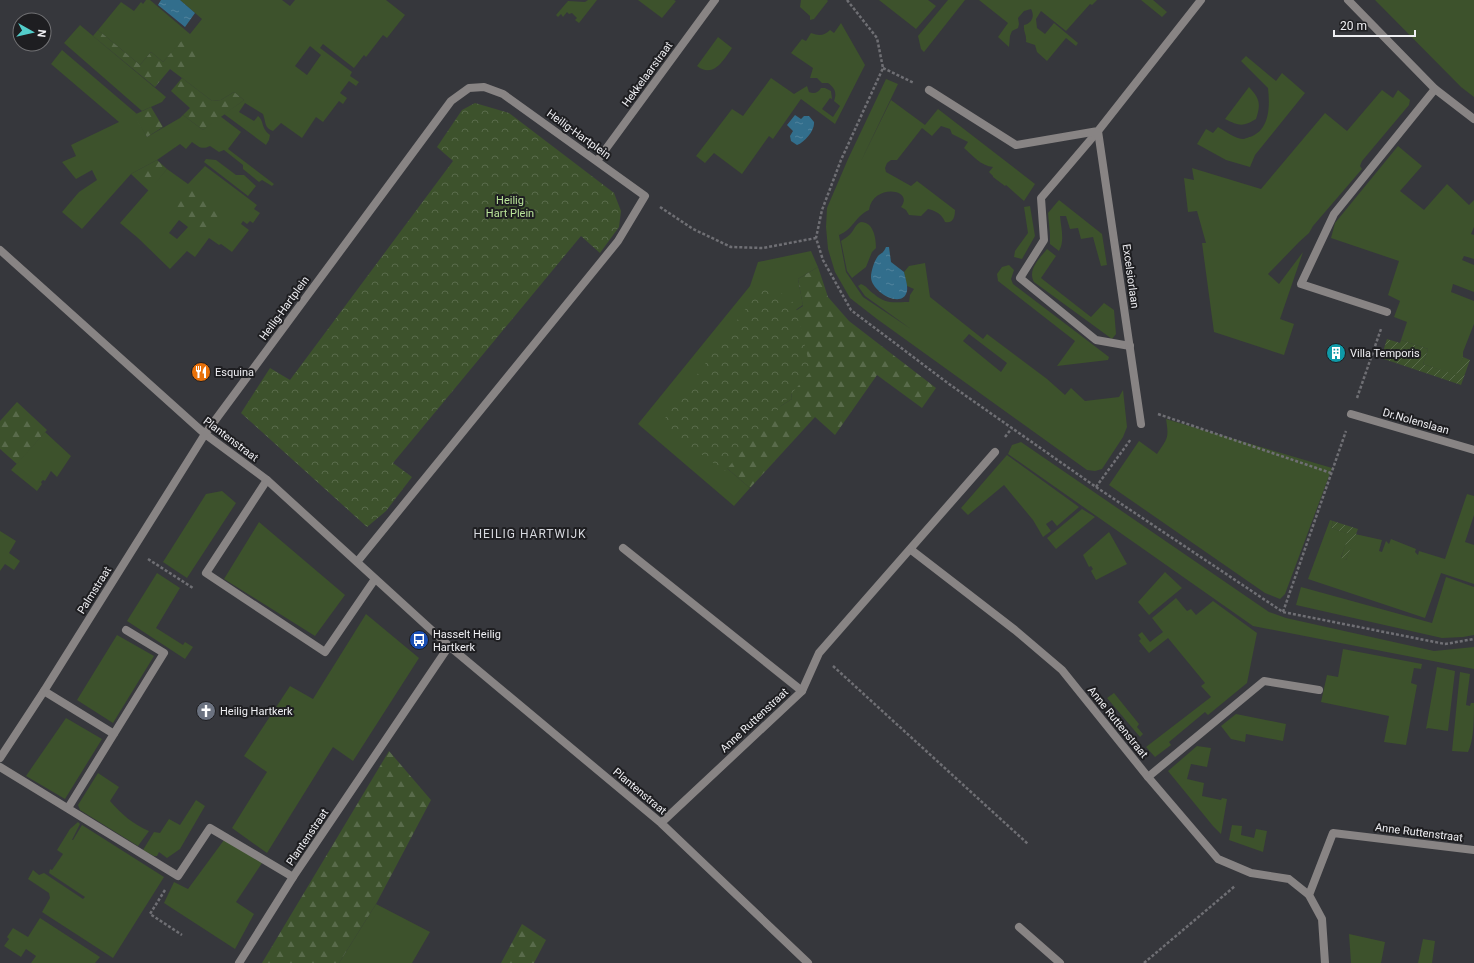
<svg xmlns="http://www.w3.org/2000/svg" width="1474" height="963" font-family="Roboto,sans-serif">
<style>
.grass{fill:#3d522c;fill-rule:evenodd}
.forest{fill:url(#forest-firs)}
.park{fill:url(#park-crowns)}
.garden{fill:url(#garden-furrows)}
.water{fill:url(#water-ripples)}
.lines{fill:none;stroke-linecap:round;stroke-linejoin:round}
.path{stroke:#6f6f74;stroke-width:2.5;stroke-dasharray:3 2;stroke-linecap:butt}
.lane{stroke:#888484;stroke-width:8}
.street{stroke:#888484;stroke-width:8}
.labels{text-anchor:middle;stroke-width:4;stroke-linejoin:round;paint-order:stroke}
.street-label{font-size:11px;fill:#efeff3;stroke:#1e1e21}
.park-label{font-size:11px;fill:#bae49a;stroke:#1e1e21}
.poi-label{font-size:11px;fill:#efeff3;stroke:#1e1e21;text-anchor:start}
.neighbourhood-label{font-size:12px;letter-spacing:1px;fill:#d7d9df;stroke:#1e1e21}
</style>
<defs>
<pattern id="forest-firs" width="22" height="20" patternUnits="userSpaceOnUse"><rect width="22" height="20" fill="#3d522c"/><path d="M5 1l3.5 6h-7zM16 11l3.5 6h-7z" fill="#596b4b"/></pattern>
<pattern id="park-crowns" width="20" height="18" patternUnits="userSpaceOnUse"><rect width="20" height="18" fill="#3d522c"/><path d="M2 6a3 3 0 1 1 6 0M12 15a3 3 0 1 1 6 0" fill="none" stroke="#596b4b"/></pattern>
<pattern id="garden-furrows" width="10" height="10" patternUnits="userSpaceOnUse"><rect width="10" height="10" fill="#3d522c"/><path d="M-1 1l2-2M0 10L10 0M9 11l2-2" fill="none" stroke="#596b4b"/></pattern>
<pattern id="water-ripples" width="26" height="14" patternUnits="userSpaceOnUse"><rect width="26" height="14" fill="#326e8c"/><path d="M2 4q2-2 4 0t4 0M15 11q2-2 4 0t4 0" fill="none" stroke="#50839d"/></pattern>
</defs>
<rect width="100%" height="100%" fill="#36373c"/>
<!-- grass -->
<path class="grass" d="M 146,0 L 150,0 L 190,34 L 202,19 L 180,0 L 282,0 L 290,6 L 295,0 L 386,0 L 405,15 L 387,38 L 383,35 L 366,57 L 364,55 L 354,68 L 323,44 L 320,48 L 352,72 L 350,76 L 359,82 L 356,86 L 349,81 L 340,93 L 347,98 L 343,104 L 339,101 L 323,122 L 316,117 L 302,138 L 281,123 L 273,131 C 264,128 266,122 263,114 L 245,103 L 239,112 L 254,121 L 258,116 C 265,122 260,127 270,135 L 269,140 L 266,145 L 224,114 L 244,100 L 234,92 L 221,100 L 212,101 L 182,78 L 184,39 L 163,62 L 151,52 L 140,65 L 98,30 L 121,2 L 134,11 L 141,2 L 143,4 ZM 310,46 L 321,55 L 307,75 L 295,66 Z
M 588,0 L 597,0 L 579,23 L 575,20 L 577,18 L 572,13 L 569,14 L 567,12 L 563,17 L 561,14 L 558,17 L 556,15 L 568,1 L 585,2 Z
M 638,0 L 674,0 L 676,1 L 662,18 Z
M 801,0 L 827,0 L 828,1 L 814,19 L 810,20 L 810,16 L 800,7 Z
M 879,0 L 928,0 L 936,6 L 916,29 Z
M 948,0 L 965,0 L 924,52 L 921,49 L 918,36 Z
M 979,0 L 1097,0 L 1092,5 L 1090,4 L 1066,31 L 1041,11 L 1036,19 L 1037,28 L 1045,34 L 1054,23 L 1078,43 L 1076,46 L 1066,38 L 1047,61 L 1037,52 L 1035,45 L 1026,42 C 1027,35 1023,31 1024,25 C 1032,23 1035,16 1031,9 L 1024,11 L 1018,18 L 1019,24 L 1018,28 L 1012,31 L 1010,36 L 1009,47 L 998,37 L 1008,23 Z
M 1141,0 L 1153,0 L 1167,12 L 1162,17 Z
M 1375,0 L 1474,0 L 1474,97 L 1461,87 Z
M 841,23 L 865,65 L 835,124 L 801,99 L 773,139 L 769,136 L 742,174 L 714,153 L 705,163 L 696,156 L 732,109 L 743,116 L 771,78 L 794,94 L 807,86 L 809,92 C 814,94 818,93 821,88 L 825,88 L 831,91 L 832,99 L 830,98 L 822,109 L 833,117 L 840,106 L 834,101 C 837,93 835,88 828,83 L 822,83 L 817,78 L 810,78 L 813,68 L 791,53 L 802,39 L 806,41 L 811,33 C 819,36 824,36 830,30 L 834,33 Z
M 80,25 L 166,97 L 162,102 L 142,111 L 64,43 Z
M 718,37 L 732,48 C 724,59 714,79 697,66 Z
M 62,50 L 137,114 L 135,115 L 147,137 L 180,118 L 183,115 L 203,130 L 220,116 L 241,132 L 228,149 L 274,184 L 272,186 L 262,180 L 259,182 L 243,169 L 243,165 L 224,150 L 219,152 L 210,146 C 202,150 199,147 192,142 L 186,149 L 180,144 L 157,160 L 131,174 L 82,229 L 62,212 L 79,192 L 97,180 L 92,170 L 76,179 L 62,162 L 76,156 L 71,145 L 119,122 L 51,64 Z
M 1246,56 L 1276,81 L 1282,73 L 1305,93 L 1255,155 L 1250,167 L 1226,160 L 1197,144 L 1206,129 L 1213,133 L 1218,127 C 1225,131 1235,139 1244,139 C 1244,139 1249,137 1250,137 C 1270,130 1270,106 1268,88 L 1241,61 Z
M 886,79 L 898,84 L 860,163 L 891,100 L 925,125 L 938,109 L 1035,184 L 1024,201 L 1006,185 L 1005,186 L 993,177 L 993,176 L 989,172 L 993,167 C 981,166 972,155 964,148 L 968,142 L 952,134 L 950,129 L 941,126 L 932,136 L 922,128 L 897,160 L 891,160 L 887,163 L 885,168 L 886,172 L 911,186 L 917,181 L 955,210 C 955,217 953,224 945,222 C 942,214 936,211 928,209 L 921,216 L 909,215 L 906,210 L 901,207 C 915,189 873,183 869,210 C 854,217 854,229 839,235 L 838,230 L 846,272 L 863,297 L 911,329 L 865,296 L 858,286 L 861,284 C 867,286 869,291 874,294 C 887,305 893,302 909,302 L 910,295 L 914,289 L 907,286 L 904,272 L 909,266 L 925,263 L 930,297 L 983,339 L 987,334 L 1047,379 L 1065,395 L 1071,388 L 1085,401 L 1119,397 L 1123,390 L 1127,427 L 1123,437 L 1102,469 L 1095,471 L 1087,470 L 877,319 L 850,298 L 835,272 L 828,249 L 826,227 L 827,208 L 848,159 ZM 969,334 L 1007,363 L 1001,372 L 963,341 Z
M 1249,87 C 1260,99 1261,104 1256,119 C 1243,127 1239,126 1225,119 Z
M 1382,90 L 1393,98 L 1398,90 L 1410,100 L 1409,105 L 1362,161 L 1360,166 L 1362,169 L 1313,226 L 1309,233 L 1299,242 L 1268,274 L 1279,284 L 1303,252 L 1280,319 L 1294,324 L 1284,355 L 1214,332 L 1202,243 L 1206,243 L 1197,211 L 1188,212 L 1184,178 L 1194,180 L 1192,168 L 1261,189 L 1325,113 L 1347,131 Z
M 1398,146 L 1422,166 L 1400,191 L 1424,210 L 1447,184 L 1469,205 L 1474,200 L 1474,227 L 1471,234 L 1474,235 L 1474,259 L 1464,256 L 1462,260 L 1474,265 L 1474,292 L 1453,284 L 1451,292 L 1474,301 L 1474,324 L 1463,352 L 1463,357 L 1457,376 L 1423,364 L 1428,349 L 1401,340 L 1407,322 L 1394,317 L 1400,301 L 1388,295 L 1399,261 L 1331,238 L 1335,223 Z
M 206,159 L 216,160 L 236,175 L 244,175 L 256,186 L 248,196 L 204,162 Z
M 205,166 L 257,205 L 254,209 L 260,213 L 253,223 L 250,221 L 247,224 L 243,221 L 241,224 L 249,230 L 232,252 L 221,244 L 219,245 L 209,238 L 195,257 L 187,251 L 170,269 L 138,238 L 120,223 L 167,169 L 188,184 ZM 179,220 L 188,227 L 177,239 L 169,233 Z
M 1059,200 L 1102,234 L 1107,265 L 1101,266 L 1093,237 L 1081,239 L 1078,228 L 1070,229 L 1066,216 L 1060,216 C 1061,228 1065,241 1059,251 L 1050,244 L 1050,234 L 1048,213 Z
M 1030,206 L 1035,236 L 1022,259 L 1014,257 L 1015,251 L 1028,233 L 1024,207 Z
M 861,222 C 873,222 876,237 876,248 L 872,252 L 866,267 L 852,278 L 847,271 L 841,241 C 845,238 849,236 852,232 C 855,228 856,224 861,222 Z
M 1047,249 L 1056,256 L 1041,278 L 1091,317 L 1104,303 L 1114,310 L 1116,334 L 1112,339 L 1034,282 C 1027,270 1040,258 1047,249 Z
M 811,251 L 818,267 L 798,279 L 803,305 L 781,320 L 792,399 L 729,439 L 714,457 L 750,488 L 734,506 L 638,424 L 750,286 L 758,262 Z
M 1009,265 L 1014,270 L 1011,279 L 1013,284 L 1109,357 L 1108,360 L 1057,366 L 1075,341 L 998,281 L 997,274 L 1002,267 Z
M 1166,419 L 1332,468 L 1285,594 L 1280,599 L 1265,593 L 1109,485 L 1139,441 L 1157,454 C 1168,438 1169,438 1166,419 Z
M 45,432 L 71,456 L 57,477 L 51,471 L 45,481 L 43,480 L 41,482 L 42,484 L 37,491 L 11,470 Z
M 1021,442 L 1269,612 L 1286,618 L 1434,651 L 1474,647 L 1474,669 L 1253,626 L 1008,454 L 1012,445 Z
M 1007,455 L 1079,507 L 1057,526 L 1052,520 L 1046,524 L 1051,531 L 1043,537 L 1033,520 L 1004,485 L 968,515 L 961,508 Z
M 222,491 L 236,503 L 187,578 L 163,562 L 206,494 Z
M 1467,494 L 1474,496 L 1474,515 L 1465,542 L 1474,545 L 1474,584 L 1441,573 L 1425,618 L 1308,579 L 1330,520 L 1333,521 L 1331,528 L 1350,534 L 1341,557 L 1346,560 L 1355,534 L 1382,540 L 1379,551 L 1382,552 L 1386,541 L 1389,544 L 1391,539 L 1416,549 L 1415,552 L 1418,555 L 1419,551 L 1445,559 Z
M 1082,509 L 1095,517 L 1056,549 L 1047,538 Z
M 259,522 L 345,595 L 315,636 L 224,579 Z
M 0,531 L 16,541 L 9,553 L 20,561 L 14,570 L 5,564 L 0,571 Z
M 1109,532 L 1127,564 L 1096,580 L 1091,571 L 1093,569 L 1091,566 L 1089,567 L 1083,555 Z
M 1165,572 L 1182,588 L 1149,615 L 1138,602 Z
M 157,573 L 180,588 L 156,628 L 183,645 L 185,642 L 193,647 L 185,659 L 127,621 Z
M 1446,577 L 1474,587 L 1474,635 L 1463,637 L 1442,638 L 1296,605 L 1301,587 L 1432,623 Z
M 1176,598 L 1187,611 L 1191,609 L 1196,615 L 1213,601 L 1257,633 L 1247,683 L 1208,715 L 1205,712 L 1169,742 L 1171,745 L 1155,757 L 1146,747 L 1211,697 L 1201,686 L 1205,683 L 1168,638 L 1149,653 L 1139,641 L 1141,639 L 1138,635 L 1142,632 L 1150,642 L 1163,632 L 1152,618 Z
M 366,614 L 419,658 L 353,761 L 333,747 L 267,853 L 232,828 L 267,772 L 244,756 L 290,686 L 313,699 Z
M 117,635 L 154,656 L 113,723 L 77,700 Z
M 1343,649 L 1422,664 L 1421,669 L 1414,668 L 1411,683 L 1417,685 L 1406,745 L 1384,742 L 1389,716 L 1321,702 L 1327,675 L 1338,677 Z
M 1437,667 L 1455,671 L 1448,731 L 1428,728 L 1426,729 Z
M 1460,672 L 1470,674 L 1466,705 L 1470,706 L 1471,703 L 1474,703 C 1474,717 1474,741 1468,752 L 1452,751 Z
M 1114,693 L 1139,724 L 1137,727 L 1143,734 L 1140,737 L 1107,698 Z
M 1236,714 L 1286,724 L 1283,741 L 1246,734 L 1245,742 L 1231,739 L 1221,726 Z
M 66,718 L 102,739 L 65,799 L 26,776 Z
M 1197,746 L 1211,748 L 1207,767 L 1191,764 L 1187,779 L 1204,783 L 1202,796 L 1221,800 L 1222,798 L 1227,799 L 1221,834 L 1213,826 L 1168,771 Z
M 98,773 L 119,787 L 110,801 C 121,814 134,825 149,831 L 138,846 L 80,810 L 78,805 Z
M 196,800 L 205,806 L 180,849 L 167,858 L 159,852 L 157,856 L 154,856 L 143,850 L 154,832 L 160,833 L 169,819 L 180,825 Z
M 78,822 L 80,824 L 72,840 L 73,840 L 82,825 L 164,877 L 113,958 L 42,912 L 50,898 L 49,893 L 28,879 L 33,870 L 39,875 L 44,873 L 83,899 L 85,897 L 49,873 L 50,869 L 52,870 L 63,854 L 57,850 L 70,829 Z
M 1232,825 L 1242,826 L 1241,835 L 1254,838 L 1256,829 L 1267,831 L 1263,852 L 1229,840 Z
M 224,840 L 262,863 L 236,902 L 254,914 L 235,949 L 164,903 L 174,882 L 188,889 Z
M 376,904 L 430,932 L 412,963 L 339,963 Z
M 40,918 L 100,957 L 95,963 L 31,963 L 36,956 L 26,949 L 21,957 L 4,946 L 9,939 L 7,937 L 13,928 L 28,937 Z
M 1349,934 L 1385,942 L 1381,963 L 1351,963 Z
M 1423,939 L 1435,941 L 1432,963 L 1418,963 Z"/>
<!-- forest -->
<path class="forest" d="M 98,30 L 140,65 L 151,52 L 163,62 L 184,38 L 203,55 L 182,78 L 212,101 L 221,100 L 234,92 L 244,100 L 203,130 L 183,115 L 190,108 L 171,91 L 182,78 L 170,69 L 155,87 L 93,36 Z
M 151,107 L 163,127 L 147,137 L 134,115 Z
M 157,160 L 167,169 L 149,191 L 131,174 Z
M 188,184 L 224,211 L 207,234 L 182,215 L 168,203 Z
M 818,267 L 828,297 L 849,321 L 936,388 L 922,408 L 877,375 L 835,435 L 815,417 L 750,488 L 714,457 L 729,439 L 792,399 L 781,320 L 803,306 L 798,279 Z
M 17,402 L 47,430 L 17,464 L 0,449 L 0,421 Z
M 389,751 L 431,800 L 376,904 L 339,963 L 262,963 Z
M 522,924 L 546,940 L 534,963 L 501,963 Z"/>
<!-- park -->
<path class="park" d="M 475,103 L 509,113 L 614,193 L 621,211 L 619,227 L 600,253 L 581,236 L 393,463 L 412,477 L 386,511 L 367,527 L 241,413 L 270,368 L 290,380 L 453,161 L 437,147 L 462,110 Z
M 766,281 L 795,304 L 811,371 L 725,471 L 660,425 Z"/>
<!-- garden -->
<path class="garden" d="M 1387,339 L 1400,343 L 1401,340 L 1428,349 L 1423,364 L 1456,375 L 1463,357 L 1470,360 L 1461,385 L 1381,358 Z
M 1333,521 L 1358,529 L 1346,560 L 1341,558 L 1349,534 L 1331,528 Z"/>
<!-- water -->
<path class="water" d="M 161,0 L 180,0 L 195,13 L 185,27 L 158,5 Z
M 795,115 L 801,119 L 804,116 L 809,116 L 814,122 C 815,130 805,142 797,145 L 791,141 L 790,136 L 793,131 L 787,125 Z
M 886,247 L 889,247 L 891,262 L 904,272 C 905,277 908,285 907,291 C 903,310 871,292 871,277 C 871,272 874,261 878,256 C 882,252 883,254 886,247 Z"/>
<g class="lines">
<!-- path -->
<path class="path" d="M 847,0 L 877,38 L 883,68 L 841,160 L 822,210 L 816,238 L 823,260 L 851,310 L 949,384 L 1096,487 L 1283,612 L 1445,644 L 1474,639
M 883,68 L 914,83
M 660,207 L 693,229 L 731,247 L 763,248 L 816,238
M 1357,398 L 1381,329
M 1158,414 L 1331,473
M 1005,437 L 1012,428
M 1096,487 L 1131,439
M 148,559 L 193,588
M 1283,612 L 1346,431
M 833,666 L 1028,844
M 165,890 L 150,914 L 182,935
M 1144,963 L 1235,886"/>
<!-- lane -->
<path class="lane" d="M 1098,131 L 1041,198 L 1044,240 L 1020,278 L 1096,340 L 1130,346
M 1387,312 L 1301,284 L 1334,214 L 1435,89
M 267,480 L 206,573 L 325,652 L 375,579
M 623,548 L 802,691
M 44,691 L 114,734
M 0,767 L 178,876 L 210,828 L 293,877
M 1148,777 L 1264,681 L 1319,690
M 68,808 L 164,653 L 126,630
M 1019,927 L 1060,963"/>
<!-- street -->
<path class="street" d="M 1348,0 L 1435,89 L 1474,119
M 929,90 L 1016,145 L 1098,131
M 597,161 L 715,0
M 0,250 L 205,434 L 267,480 L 449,646 L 661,823 L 808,963
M 1351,414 L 1474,450
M 1141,424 L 1098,131 L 1201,0
M 910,549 L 1015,630 L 1062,670 L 1148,777 L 1218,859 L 1251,873 L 1289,879 L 1309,895 L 1322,919 L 1325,963
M 0,758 L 44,691 L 205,434 L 451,101 L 469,88 L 484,87 L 503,94 L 645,196 L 618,241 L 357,562
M 661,823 L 802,691 L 819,653 L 995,452
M 1309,895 L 1333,833 L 1474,850
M 239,963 L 293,877 L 449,646"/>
</g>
<!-- icons -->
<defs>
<symbol id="building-disc" viewBox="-11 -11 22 22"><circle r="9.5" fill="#0f9aa8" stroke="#1e1e21"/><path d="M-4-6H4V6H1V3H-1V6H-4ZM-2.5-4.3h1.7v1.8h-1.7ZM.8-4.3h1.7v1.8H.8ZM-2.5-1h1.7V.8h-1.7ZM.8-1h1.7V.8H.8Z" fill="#fff"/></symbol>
<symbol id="restaurant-disc" viewBox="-11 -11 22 22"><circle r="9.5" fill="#e8710a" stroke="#1e1e21"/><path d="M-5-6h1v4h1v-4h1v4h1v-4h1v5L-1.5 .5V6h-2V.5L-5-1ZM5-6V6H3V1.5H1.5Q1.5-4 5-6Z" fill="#fff"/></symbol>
<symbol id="bus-disc" viewBox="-11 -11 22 22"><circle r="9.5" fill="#1a4fb4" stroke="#1e1e21"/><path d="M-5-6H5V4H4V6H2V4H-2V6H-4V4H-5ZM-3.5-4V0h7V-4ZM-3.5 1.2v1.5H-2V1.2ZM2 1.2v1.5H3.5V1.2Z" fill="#fff"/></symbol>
<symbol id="church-disc" viewBox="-11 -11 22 22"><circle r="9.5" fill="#6b7280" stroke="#1e1e21"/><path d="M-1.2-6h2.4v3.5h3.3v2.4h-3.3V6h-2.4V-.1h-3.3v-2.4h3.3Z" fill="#fff"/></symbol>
</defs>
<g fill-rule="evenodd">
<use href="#building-disc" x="1325" y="342" width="22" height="22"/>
<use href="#restaurant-disc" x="190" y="361" width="22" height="22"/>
<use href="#bus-disc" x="408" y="629" width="22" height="22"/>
<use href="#church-disc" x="195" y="700" width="22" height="22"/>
</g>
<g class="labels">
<!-- street labels -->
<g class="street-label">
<text transform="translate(647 74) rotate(-54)" y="4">Hekkelaarstraat</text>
<text transform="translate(579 134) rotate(36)" y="4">Heilig-Hartplein</text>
<text transform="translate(1131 276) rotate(82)" y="4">Excelsiorlaan</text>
<text transform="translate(284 308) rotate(-54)" y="4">Heilig-Hartplein</text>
<text transform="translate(1416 421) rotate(16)" y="4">Dr.Nolenslaan</text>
<text transform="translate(231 439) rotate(37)" y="4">Plantenstraat</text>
<text transform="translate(94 590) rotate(-58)" y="4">Palmstraat</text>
<text transform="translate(754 720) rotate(-43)" y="4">Anne Ruttenstraat</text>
<text transform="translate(1118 722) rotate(51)" y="4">Anne Ruttenstraat</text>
<text transform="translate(640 791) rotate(40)" y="4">Plantenstraat</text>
<text transform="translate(1419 832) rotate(7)" y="4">Anne Ruttenstraat</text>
<text transform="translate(307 837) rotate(-56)" y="4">Plantenstraat</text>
</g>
<!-- park labels -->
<g class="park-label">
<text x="510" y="204">Heilig<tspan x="510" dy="13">Hart Plein</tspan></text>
</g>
<!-- poi labels -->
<g class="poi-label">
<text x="1350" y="357">Villa Temporis</text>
<text x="215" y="376">Esquina</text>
<text x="433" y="638">Hasselt Heilig<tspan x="433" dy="13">Hartkerk</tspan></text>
<text x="220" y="715">Heilig Hartkerk</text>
</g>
<!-- neighbourhood labels -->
<g class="neighbourhood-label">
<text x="530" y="538">HEILIG HARTWIJK</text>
</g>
</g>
<!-- north arrow -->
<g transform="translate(32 32) rotate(98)"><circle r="19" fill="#1e1e21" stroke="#727275"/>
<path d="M0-3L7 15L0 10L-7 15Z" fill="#53cdca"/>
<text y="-6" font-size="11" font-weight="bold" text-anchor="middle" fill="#efeff3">N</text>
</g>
<!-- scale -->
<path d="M1334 30v6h81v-6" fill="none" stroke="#efeff3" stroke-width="2"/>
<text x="1340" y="30" font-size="12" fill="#efeff3" stroke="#1e1e21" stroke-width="3" paint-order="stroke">20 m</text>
</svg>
